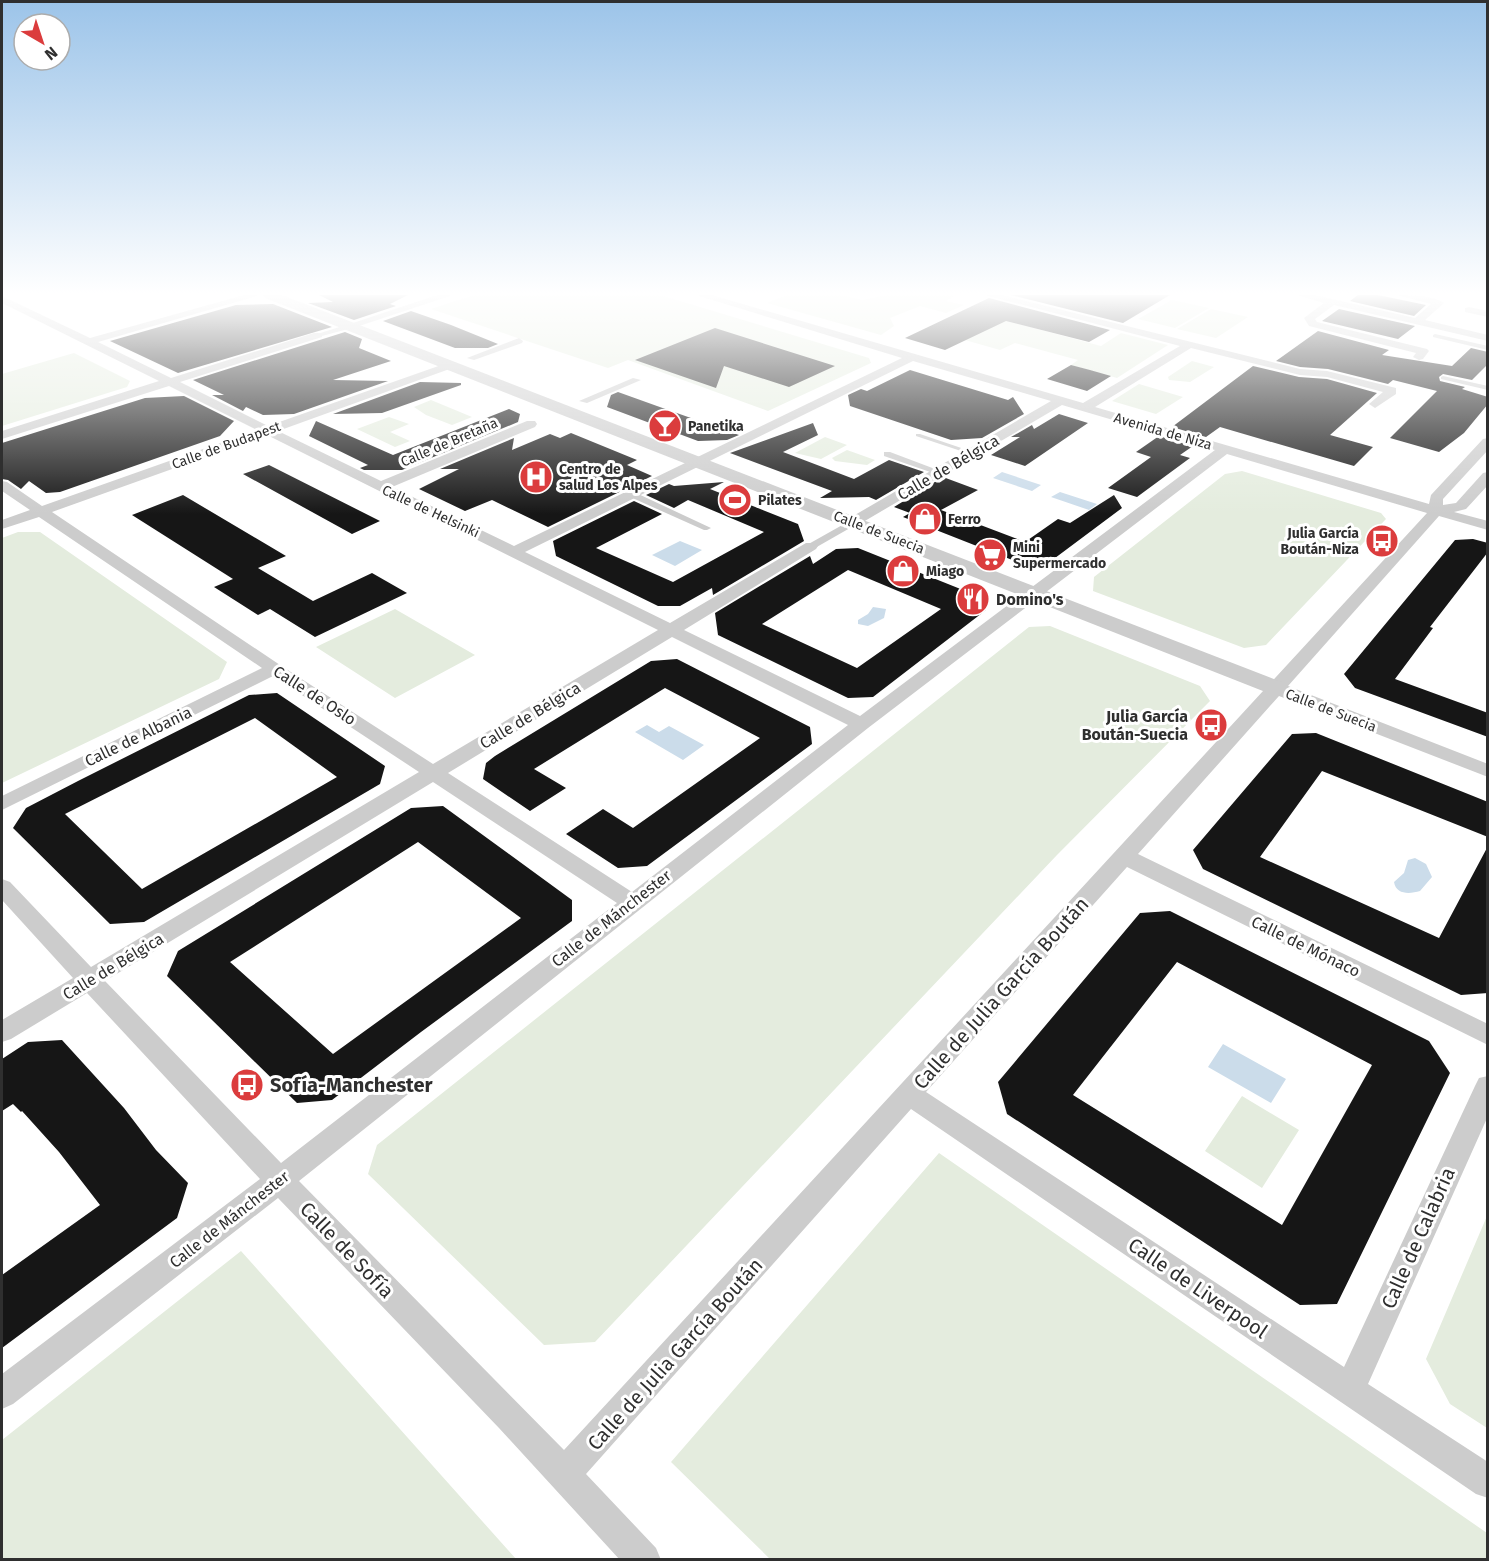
<svg xmlns="http://www.w3.org/2000/svg" width="1489" height="1561" font-family="'Fira Sans',sans-serif">
<style>
.green{fill:#e4ecde}
.water{fill:#cbdcea}
.building{fill:#161616;fill-rule:evenodd}
.lines{fill:none;stroke-linecap:round;stroke-linejoin:round}
.service{fill:#ccc;fill-rule:evenodd}
.pedestrian{fill:#ccc;fill-rule:evenodd}
.minor{fill:#ccc;fill-rule:evenodd}
.tertiary{fill:#ccc;fill-rule:evenodd}
.labels{text-anchor:middle;stroke-width:6;stroke-linejoin:round;paint-order:stroke}
.far-poi-label{font-size:14px;font-weight:bold;fill:#2f2f2f;stroke:#fff;text-anchor:start}
.far-street-label{font-size:14px;fill:#2f2f2f;stroke:#fff}
.street-label{font-size:16px;fill:#2f2f2f;stroke:#fff}
.poi-label{font-size:16px;font-weight:bold;fill:#2f2f2f;stroke:#fff;text-anchor:start}
.near-street-label{font-size:20px;fill:#2f2f2f;stroke:#fff}
.near-poi-label{font-size:20px;font-weight:bold;fill:#2f2f2f;stroke:#fff;text-anchor:start}
</style>
<rect width="100%" height="100%" fill="#fff"/>
<!-- green -->
<path class="green" d="M 474,295 L 660,295 L 869,358 L 871,363 L 768,411 L 628,360 L 608,368 L 431,309 Z
M 787,295 L 842,295 L 862,300 L 886,295 L 957,295 L 945,301 L 964,305 L 946,313 L 920,306 L 890,318 L 894,326 L 881,335 L 767,303 Z
M 1172,300 L 1209,308 L 1175,328 L 1138,319 Z
M 1211,309 L 1248,317 L 1216,338 L 1177,329 Z
M 1004,320 L 1101,346 L 1121,333 L 1168,345 L 1117,378 L 1071,365 L 1078,360 L 1015,343 L 1000,350 L 965,340 Z
M 74,353 L 130,381 L 127,387 L 2,426 L 2,374 Z
M 1192,361 L 1214,367 L 1190,382 L 1169,380 L 1168,377 Z
M 1139,384 L 1183,397 L 1156,414 L 1112,401 Z
M 431,400 L 472,417 L 452,425 L 426,415 L 414,407 Z
M 389,417 L 409,424 L 390,432 L 410,441 L 395,447 L 357,429 Z
M 825,437 L 847,445 L 821,459 L 795,453 Z
M 847,450 L 875,460 L 867,465 L 835,461 L 832,458 Z
M 1242,471 L 1381,513 L 1386,519 L 1266,645 L 1244,648 L 1093,591 L 1094,577 L 1225,474 Z
M 18,532 L 40,532 L 227,662 L 219,679 L 2,783 L 2,538 Z
M 395,609 L 475,655 L 395,698 L 316,647 Z
M 1050,626 L 1200,686 L 1210,701 L 1057,855 L 595,1342 L 544,1345 L 368,1174 L 377,1145 L 1029,627 Z
M 1242,1096 L 1299,1130 L 1262,1188 L 1205,1151 Z
M 939,1153 L 1487,1533 L 1487,1559 L 770,1559 L 671,1462 Z
M 1487,1216 L 1487,1428 L 1450,1404 L 1426,1359 Z
M 241,1251 L 516,1559 L 2,1559 L 2,1440 Z"/>
<!-- water -->
<path class="water" d="M 1002,472 L 1041,485 L 1032,491 L 993,478 Z
M 1060,492 L 1097,504 L 1089,510 L 1051,497 Z
M 680,541 L 702,550 L 675,566 L 652,555 Z
M 873,607 L 886,609 L 884,618 L 868,626 L 858,624 L 858,620 L 868,614 Z
M 647,725 L 659,732 L 669,726 L 704,745 L 683,760 L 635,732 Z
M 1415,858 L 1426,864 L 1432,877 L 1420,891 C 1410,894 1396,895 1394,882 L 1404,873 L 1408,860 Z
M 1223,1044 L 1286,1079 L 1271,1103 L 1208,1067 Z"/>
<!-- building -->
<path class="building" d="M 319,295 L 408,295 L 390,304 L 396,306 L 354,320 L 308,303 L 333,302 Z
M 1011,295 L 1170,295 L 1123,323 Z
M 1358,295 L 1378,295 L 1426,305 L 1414,316 L 1350,301 Z
M 989,298 L 1110,330 L 1089,342 L 1006,321 L 945,350 L 905,338 Z
M 273,304 L 332,327 L 178,373 L 110,341 L 236,305 Z
M 1339,309 L 1415,326 L 1398,339 L 1322,321 Z
M 411,311 L 451,325 L 498,344 L 488,348 L 455,348 L 383,321 Z
M 715,328 L 835,366 L 789,387 L 724,366 L 716,388 L 635,360 Z
M 1318,331 L 1389,350 L 1382,355 L 1452,366 L 1471,348 L 1488,352 L 1488,364 L 1472,380 L 1443,374 L 1439,377 L 1440,381 L 1465,387 L 1462,389 L 1488,397 L 1488,404 L 1464,433 L 1439,452 L 1390,438 L 1437,391 L 1393,380 L 1388,384 L 1328,369 L 1300,367 L 1276,361 Z
M 345,332 L 362,339 L 359,348 L 391,361 L 333,380 L 388,381 L 294,414 L 263,415 L 246,407 L 243,411 L 212,395 L 224,395 L 193,380 Z
M 1071,365 L 1090,370 L 1111,376 L 1087,391 L 1047,379 Z
M 1253,366 L 1299,377 L 1327,379 L 1377,393 L 1330,435 L 1373,447 L 1354,466 L 1220,427 L 1206,437 L 1172,427 Z
M 910,370 L 1008,400 L 1013,397 L 1024,414 L 982,438 L 951,440 L 850,406 L 848,395 L 861,389 L 867,391 Z
M 420,382 L 461,383 L 461,385 L 382,413 L 333,414 Z
M 618,392 L 657,406 L 739,435 L 727,440 L 698,441 L 607,407 L 611,395 Z
M 184,396 L 234,421 L 220,436 L 60,492 L 46,493 L 29,481 L 21,489 L 8,480 L 2,479 L 2,443 L 145,398 Z
M 509,409 L 520,414 L 518,422 L 402,470 L 364,470 L 360,468 L 368,465 L 309,436 L 316,421 L 393,455 Z
M 1059,414 L 1088,423 L 1025,466 L 991,455 L 1020,437 L 1011,437 L 1032,425 L 1034,429 Z
M 813,423 L 818,435 L 783,452 L 854,479 L 889,460 L 924,472 L 876,500 L 869,497 L 820,498 L 832,491 L 730,453 Z
M 571,433 L 637,460 L 627,465 L 652,476 L 548,527 L 492,500 L 465,511 L 419,489 L 459,469 L 440,469 L 514,438 L 512,450 L 550,434 L 560,438 Z
M 1159,436 L 1193,446 L 1180,455 L 1190,458 L 1137,497 L 1108,488 L 1151,457 L 1136,452 Z
M 269,465 L 380,521 L 352,534 L 243,474 Z
M 943,477 L 978,490 L 941,510 L 1025,542 L 1058,519 L 1070,523 L 1114,495 L 1122,508 L 1047,564 L 1037,561 L 1030,567 L 903,517 L 910,513 L 894,507 Z
M 724,482 L 710,489 L 798,524 L 804,541 L 713,595 L 712,588 L 680,606 L 658,606 L 556,556 L 553,541 L 634,501 L 662,514 L 596,548 L 673,582 L 764,532 L 688,500 L 674,508 L 646,495 L 669,484 L 674,486 Z
M 183,495 L 286,556 L 258,568 L 313,601 L 372,573 L 407,593 L 315,637 L 270,609 L 258,615 L 214,587 L 233,579 L 132,515 Z
M 1473,539 L 1488,543 L 1488,552 L 1430,627 L 1433,628 L 1395,679 L 1488,713 L 1488,737 L 1355,688 L 1344,674 L 1455,540 Z
M 858,548 L 983,598 L 986,610 L 873,697 L 848,698 L 718,635 L 715,613 L 810,556 L 813,564 L 836,549 ZM 848,570 L 941,609 L 857,668 L 762,624 Z
M 677,659 L 810,727 L 812,744 L 647,866 L 618,868 L 566,834 L 603,809 L 633,828 L 760,738 L 665,688 L 534,769 L 566,788 L 530,811 L 483,779 L 486,763 L 495,756 L 651,661 Z
M 277,693 L 385,766 L 380,784 L 144,922 L 110,924 L 13,828 L 26,808 L 78,781 L 249,695 ZM 255,718 L 337,777 L 142,889 L 65,814 Z
M 1316,733 L 1488,802 L 1488,837 L 1322,771 L 1260,857 L 1439,938 L 1488,846 L 1488,993 L 1461,995 L 1203,869 L 1193,850 L 1292,734 Z
M 443,806 L 572,900 L 572,921 L 421,1032 L 332,1100 L 297,1103 L 167,976 L 178,951 L 411,808 ZM 418,842 L 521,918 L 333,1054 L 230,962 Z
M 1170,911 L 1429,1041 L 1450,1073 L 1337,1304 L 1300,1305 L 1007,1114 L 998,1082 L 1140,913 ZM 1177,962 L 1372,1065 L 1282,1225 L 1073,1095 Z
M 62,1040 L 124,1108 L 156,1150 L 188,1183 L 177,1218 L 2,1348 L 2,1275 L 100,1205 L 59,1152 L 22,1111 L 21,1112 L 13,1104 L 2,1111 L 2,1059 L 28,1042 Z"/>
<g class="lines">
<!-- service -->
<path class="service" d="M 1435,334 L 1488,346 L 1488,350 L 1433,337 L 1433,335 Z
M 1443,376 L 1488,386 L 1488,390 L 1441,379 L 1441,377 Z
M 916,434 L 920,434 L 976,453 L 970,454 L 916,436 Z
M 884,452 L 890,452 L 943,472 L 936,474 L 884,456 Z
M 628,492 L 634,492 L 711,528 L 707,530 L 704,530 L 628,496 Z"/>
<!-- pedestrian -->
<path class="pedestrian" d="M 349,324 L 353,326 L 352,328 L 318,337 L 314,335 Z
M 519,338 L 523,341 L 522,343 L 474,360 L 467,358 Z
M 633,378 L 641,380 L 587,403 L 579,401 Z
M 853,519 L 859,522 L 857,524 L 815,548 L 811,549 L 805,546 Z"/>
<!-- minor -->
<path class="minor" d="M 244,295 L 260,295 L 98,342 L 171,378 L 314,333 L 322,333 L 322,337 L 180,382 L 268,426 L 447,363 L 455,363 L 455,367 L 278,431 L 381,481 L 527,421 L 535,421 L 537,424 L 535,427 L 392,487 L 514,546 L 902,358 L 696,295 L 712,295 L 1083,403 L 1180,346 L 985,295 L 1002,295 L 1300,369 L 1327,371 L 1396,388 L 1396,394 L 1375,408 L 1369,404 L 1383,392 L 1327,377 L 1300,375 L 1191,348 L 1095,407 L 1429,504 L 1431,495 L 1483,439 L 1488,438 L 1488,450 L 1443,499 L 1443,505 L 1456,503 L 1483,473 L 1488,472 L 1488,485 L 1466,509 L 1454,512 L 1488,521 L 1488,530 L 1439,516 L 1288,686 L 1488,764 L 1488,777 L 1279,696 L 1138,854 L 1488,1024 L 1488,1045 L 1127,867 L 926,1092 L 1344,1367 L 1475,1086 L 1479,1078 L 1488,1076 L 1488,1116 L 1368,1384 L 1488,1462 L 1488,1498 L 1476,1494 L 911,1109 L 586,1474 L 656,1548 L 661,1560 L 620,1560 L 499,1428 L 278,1198 L 13,1404 L 2,1409 L 2,1374 L 260,1179 L 87,993 L 11,1039 L 2,1042 L 2,1020 L 73,978 L 2,900 L 2,879 L 10,882 L 91,967 L 419,772 L 273,676 L 2,810 L 2,796 L 262,668 L 39,517 L 2,529 L 2,520 L 30,510 L 2,491 L 2,481 L 7,482 L 42,506 L 257,430 L 169,386 L 2,439 L 2,431 L 159,381 L 2,303 L 2,296 L 90,338 ZM 913,361 L 1051,401 L 848,519 L 846,522 L 848,525 L 858,525 L 1062,405 L 1215,450 L 860,716 L 684,630 L 816,549 L 818,546 L 816,543 L 806,543 L 670,623 L 525,552 ZM 267,435 L 658,630 L 433,764 L 280,665 L 52,512 ZM 1227,454 L 1427,513 L 564,1450 L 299,1181 L 868,728 ZM 672,637 L 848,725 L 632,892 L 448,773 ZM 433,782 L 617,903 L 281,1163 L 105,981 Z
M 437,295 L 453,295 L 353,328 L 345,328 L 344,326 Z
M 1297,295 L 1315,295 L 1415,318 L 1431,304 L 1397,295 C 1412,295 1432,295 1444,303 L 1425,320 L 1488,335 L 1488,341 L 1334,305 L 1315,319 L 1317,322 L 1427,349 L 1429,351 L 1423,359 L 1419,360 L 1413,357 L 1416,353 L 1309,326 L 1304,318 L 1324,303 Z
M 1469,307 L 1488,311 L 1488,317 L 1465,312 L 1465,308 Z"/>
<!-- tertiary -->
<path class="tertiary" d="M 263,295 L 282,295 L 1284,683 L 1288,688 L 1284,693 L 1276,695 L 1268,693 L 265,298 Z"/>
</g>
<!-- sky -->
<linearGradient id="sky" x2="0" y2="1"><stop stop-color="#9cc4e9"/><stop offset="0.57" stop-color="#fff"/><stop offset="1" stop-color="#fff" stop-opacity="0"/></linearGradient>
<rect width="1489" height="514" fill="url(#sky)"/>
<!-- icons -->
<defs>
<symbol id="bar-disc" viewBox="-11 -11 22 22"><circle r="9.5" fill="#db3c3d" stroke="#fff"/><path d="M-6-5H6L.8 .8V4.5H3.5V6h-7V4.5H-.8V.8Z" fill="#fff"/></symbol>
<symbol id="hospital-disc" viewBox="-11 -11 22 22"><circle r="9.5" fill="#db3c3d" stroke="#fff"/><path d="M-5-5h3v3.5h4V-5h3V5h-3V1.5h-4V5h-3Z" fill="#fff"/></symbol>
<symbol id="stadium-disc" viewBox="-11 -11 22 22"><circle r="9.5" fill="#db3c3d" stroke="#fff"/><path d="M0-5a6.5 5 0 1 0 0 10a6.5 5 0 1 0 0-10ZM-3.5-1.8h7v3.6h-7Z" fill="#fff"/></symbol>
<symbol id="shop-disc" viewBox="-11 -11 22 22"><circle r="9.5" fill="#db3c3d" stroke="#fff"/><path d="M-5-2.5h2.3a2.7 3.5 0 0 1 5.4 0H5L5.5 6h-11ZM-1.5-2.5h3a1.5 2.3 0 0 0-3 0Z" fill="#fff"/></symbol>
<symbol id="bus-disc" viewBox="-11 -11 22 22"><circle r="9.5" fill="#db3c3d" stroke="#fff"/><path d="M-5-6H5V4H4V6H2V4H-2V6H-4V4H-5ZM-3.5-4V0h7V-4ZM-3.5 1.2v1.5H-2V1.2ZM2 1.2v1.5H3.5V1.2Z" fill="#fff"/></symbol>
<symbol id="supermarket-disc" viewBox="-11 -11 22 22"><circle r="9.5" fill="#db3c3d" stroke="#fff"/><path d="M-6-5.5h2.5l.6 2H6L4.5 2H-2.5L-4.4-4H-6ZM-1.5 3.2a1.3 1.3 0 1 0 .1 0ZM3 3.2a1.3 1.3 0 1 0 .1 0Z" fill="#fff"/></symbol>
<symbol id="restaurant-disc" viewBox="-11 -11 22 22"><circle r="9.5" fill="#db3c3d" stroke="#fff"/><path d="M-5-6h1v4h1v-4h1v4h1v-4h1v5L-1.5 .5V6h-2V.5L-5-1ZM5-6V6H3V1.5H1.5Q1.5-4 5-6Z" fill="#fff"/></symbol>
</defs>
<g fill-rule="evenodd">
<use href="#bar-disc" x="646" y="407" width="38" height="38"/>
<use href="#hospital-disc" x="517" y="458" width="38" height="38"/>
<use href="#stadium-disc" x="716" y="481" width="38" height="38"/>
<use href="#shop-disc" x="906" y="500" width="38" height="38"/>
<use href="#bus-disc" x="1363" y="522" width="38" height="38"/>
<use href="#supermarket-disc" x="971" y="536" width="38" height="38"/>
<use href="#shop-disc" x="884" y="552" width="38" height="38"/>
<use href="#restaurant-disc" x="954" y="580" width="38" height="38"/>
<use href="#bus-disc" x="1192" y="706" width="38" height="38"/>
<use href="#bus-disc" x="228" y="1066" width="38" height="38"/>
</g>
<g class="labels">
<!-- far-poi labels -->
<g class="far-poi-label">
<text x="688" y="431">Panetika</text>
<text x="559" y="474">Centro de<tspan x="559" dy="16">salud Los Alpes</tspan></text>
<text x="758" y="505">Pilates</text>
<text x="948" y="524">Ferro</text>
<text x="1359" y="538" text-anchor="end">Julia García<tspan x="1359" dy="16">Boután-Niza</tspan></text>
<text x="1013" y="552">Mini<tspan x="1013" dy="16">Supermercado</tspan></text>
<text x="926" y="576">Miago</text>
</g>
<!-- far-street labels -->
<g class="far-street-label">
<text transform="translate(1163 431) rotate(16)" y="5">Avenida de Niza</text>
<text transform="translate(449 442) rotate(-23)" y="5">Calle de Bretaña</text>
<text transform="translate(226 445) rotate(-20)" y="5">Calle de Budapest</text>
<text transform="translate(431 511) rotate(25)" y="5">Calle de Helsinki</text>
<text transform="translate(879 532) rotate(21)" y="5">Calle de Suecia</text>
<text transform="translate(1331 710) rotate(21)" y="5">Calle de Suecia</text>
</g>
<!-- street labels -->
<g class="street-label">
<text transform="translate(948 467) rotate(-30)" y="6">Calle de Bélgica</text>
<text transform="translate(315 695) rotate(33)" y="6">Calle de Oslo</text>
<text transform="translate(530 715) rotate(-31)" y="6">Calle de Bélgica</text>
<text transform="translate(138 736) rotate(-26)" y="6">Calle de Albania</text>
<text transform="translate(611 918) rotate(-38)" y="6">Calle de Mánchester</text>
<text transform="translate(1306 946) rotate(26)" y="6">Calle de Mónaco</text>
<text transform="translate(113 966) rotate(-31)" y="6">Calle de Bélgica</text>
<text transform="translate(229 1219) rotate(-38)" y="6">Calle de Mánchester</text>
</g>
<!-- poi labels -->
<g class="poi-label">
<text x="996" y="605">Domino's</text>
<text x="1188" y="722" text-anchor="end">Julia García<tspan x="1188" dy="18">Boután-Suecia</tspan></text>
</g>
<!-- near-street labels -->
<g class="near-street-label">
<text transform="translate(1001 993) rotate(-48)" y="7">Calle de Julia García Boután</text>
<text transform="translate(1418 1238) rotate(-66)" y="7">Calle de Calabria</text>
<text transform="translate(347 1250) rotate(46)" y="7">Calle de Sofía</text>
<text transform="translate(1198 1288) rotate(34)" y="7">Calle de Liverpool</text>
<text transform="translate(675 1354) rotate(-48)" y="7">Calle de Julia García Boután</text>
</g>
<!-- near-poi labels -->
<g class="near-poi-label">
<text x="270" y="1092">Sofía-Manchester</text>
</g>
</g>
<!-- border -->
<rect width="1489" height="1561" fill="none" stroke="#2f2f2f" stroke-width="6"/>
<!-- north arrow -->
<g transform="translate(42 42) rotate(141)"><circle r="28" fill="#ffffff" stroke="#acacac" stroke-width="1.5"/>
<path d="M0-4.5L10 22L0 15L-10 22Z" fill="#db3c3d"/>
<text y="-9" font-size="16" font-weight="bold" text-anchor="middle" fill="#2f2f2f">N</text>
</g>
</svg>
